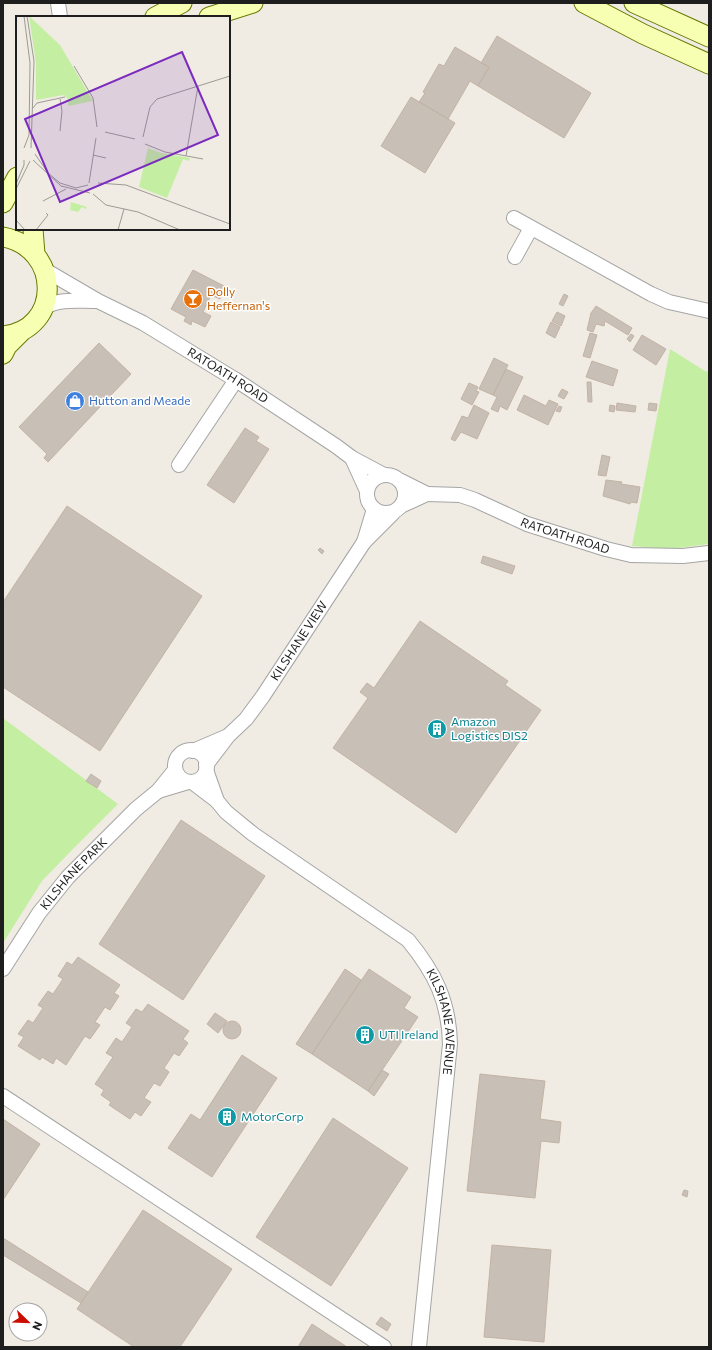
<svg xmlns="http://www.w3.org/2000/svg" width="712" height="1350" font-family="Commissioner,sans-serif">
<style>
.grass{fill:#c4efa3}
.building{fill:#c8bfb6;stroke:#c3b3a4}
.lines{fill:none;stroke-linecap:round;stroke-linejoin:round}
.street-casing{stroke:#a5a5a5;stroke-width:16}
.secondary-casing{stroke:#667a00;stroke-width:21}
.street{stroke:#fff;stroke-width:14}
.secondary{stroke:#f7ffb2;stroke-width:19}
.labels{text-anchor:middle;stroke-width:3;stroke-linejoin:round;paint-order:stroke}
.food-label{font-size:12px;fill:#c56008;stroke:#fff;text-anchor:start}
.street-label{font-size:12px;fill:#1e1e1e;stroke:#fff}
.shop-label{font-size:12px;fill:#366cbe;stroke:#fff;text-anchor:start}
.culture-label{font-size:12px;fill:#0d838f;stroke:#fff;text-anchor:start}
.inset-road{fill:none;stroke:#9c9a94;stroke-width:1}
.view{fill:#7b2cbf;fill-opacity:0.15;stroke:#7b2cbf;stroke-width:2}
.inset-edge{fill:none;stroke:#1e1e1e;stroke-width:2}
</style>
<rect width="100%" height="100%" fill="#f0ece3"/>
<!-- grass -->
<path class="grass" d="M 670,349 L 705,371 L 709,372 L 709,544 L 670,549 L 632,546 Z
M 3,718 L 118,804 L 72,850 L 42,881 L 3,943 Z"/>
<!-- building -->
<path class="building" d="M 497,36 L 591,93 L 564,138 L 478,86 L 489,67 L 481,63 Z
M 455,47 L 489,67 L 478,86 L 470,81 L 448,119 L 419,102 L 425,93 L 423,92 L 439,64 L 444,66 Z
M 411,97 L 455,123 L 425,173 L 381,146 Z
M 193,270 L 226,287 L 220,299 L 211,295 L 203,312 L 211,316 L 205,327 L 192,321 L 191,325 L 184,321 L 186,317 L 171,309 Z
M 564,294 L 568,296 L 563,306 L 559,304 Z
M 596,306 L 632,328 L 628,335 L 605,321 L 604,326 L 596,324 L 593,332 L 587,330 L 591,313 Z
M 557,312 L 565,316 L 561,326 L 552,321 Z
M 551,322 L 560,327 L 555,338 L 546,333 Z
M 590,333 L 597,335 L 590,358 L 583,356 Z
M 631,334 L 634,336 L 630,342 L 627,339 Z
M 642,335 L 666,349 L 656,365 L 633,350 Z
M 99,343 L 131,374 L 48,462 L 44,458 L 47,454 L 19,427 Z
M 494,358 L 508,365 L 493,395 L 479,389 Z
M 592,361 L 618,370 L 613,386 L 586,377 Z
M 506,369 L 523,377 L 507,410 L 500,406 L 498,412 L 491,409 L 497,397 L 493,395 Z
M 587,382 L 591,382 L 592,402 L 588,402 Z
M 469,383 L 478,387 L 476,391 L 479,392 L 472,405 L 461,399 Z
M 562,389 L 568,392 L 564,399 L 558,396 Z
M 524,395 L 546,406 L 549,400 L 558,404 L 548,425 L 517,410 Z
M 617,403 L 636,406 L 635,412 L 616,410 Z
M 649,403 L 657,404 L 656,411 L 648,410 Z
M 474,405 L 489,413 L 477,439 L 461,432 L 455,441 L 451,439 L 462,416 L 468,418 Z
M 610,405 L 615,406 L 614,412 L 609,411 Z
M 559,406 L 562,407 L 560,412 L 556,411 Z
M 245,428 L 259,437 L 256,441 L 269,449 L 234,503 L 207,485 Z
M 602,455 L 610,457 L 606,476 L 598,475 Z
M 606,480 L 622,482 L 621,484 L 640,487 L 637,503 L 631,502 L 630,504 L 603,496 Z
M 67,506 L 202,596 L 100,751 L 3,687 L 3,602 Z
M 320,548 L 324,551 L 322,554 L 318,550 Z
M 483,556 L 515,566 L 512,574 L 481,563 Z
M 420,621 L 508,681 L 505,685 L 541,710 L 456,833 L 333,748 L 368,698 L 360,692 L 367,683 L 374,688 Z
M 91,774 L 101,781 L 97,788 L 86,781 Z
M 181,820 L 265,876 L 183,1000 L 99,944 Z
M 78,957 L 120,985 L 114,993 L 119,996 L 110,1010 L 105,1007 L 95,1022 L 100,1025 L 90,1039 L 85,1036 L 66,1065 L 56,1058 L 53,1064 L 42,1057 L 40,1060 L 18,1046 L 24,1037 L 18,1034 L 28,1020 L 33,1023 L 43,1008 L 38,1005 L 48,991 L 53,994 L 63,979 L 58,976 L 67,962 L 72,965 Z
M 345,969 L 361,980 L 312,1054 L 296,1044 Z
M 369,969 L 411,997 L 404,1008 L 418,1017 L 368,1091 L 312,1054 Z
M 148,1004 L 189,1031 L 183,1039 L 188,1043 L 179,1056 L 174,1053 L 164,1068 L 169,1072 L 160,1086 L 154,1083 L 144,1098 L 151,1102 L 141,1116 L 135,1112 L 130,1119 L 109,1105 L 111,1102 L 101,1095 L 104,1090 L 95,1084 L 113,1057 L 106,1053 L 116,1038 L 122,1042 L 132,1027 L 126,1023 L 136,1009 L 142,1012 Z
M 215,1013 L 227,1021 L 218,1033 L 207,1024 Z
M223 1030a9 9 0 1 1 18 0a9 9 0 1 1-18 0Z
M 242,1055 L 277,1078 L 212,1177 L 168,1148 L 191,1114 L 200,1120 Z
M 382,1070 L 389,1074 L 374,1096 L 368,1091 Z
M 480,1074 L 545,1081 L 540,1119 L 561,1122 L 559,1143 L 541,1141 L 535,1198 L 467,1191 Z
M 333,1118 L 408,1168 L 331,1286 L 256,1237 Z
M 3,1119 L 40,1144 L 3,1200 Z
M 684,1190 L 688,1191 L 687,1197 L 682,1195 Z
M 143,1210 L 232,1269 L 180,1347 L 134,1347 L 77,1309 Z
M 3,1238 L 88,1292 L 81,1303 L 3,1255 Z
M 492,1245 L 551,1250 L 544,1342 L 484,1337 Z
M 381,1317 L 391,1324 L 387,1331 L 376,1324 Z
M 312,1324 L 347,1347 L 298,1347 Z"/>
<g class="lines">
<defs>
<g id="street">
<path d="M 58,3 L 60,17"/>
<path d="M 514,218 L 651,294 L 669,302 L 709,311"/>
<path d="M 515,257 L 531,228"/>
<path id="s1" d="M 45,270 L 98,301 L 143,323 L 236,380 L 336,446 L 352,458"/>
<path d="M 43,308 C 60,298 77,301 96,301"/>
<path d="M 179,465 L 236,380"/>
<circle cx="386" cy="494" r="19"/>
<path d="M 401,481 L 427,494 L 403,505"/>
<path d="M 367,491 L 352,458 L 384,475"/>
<path id="s2" d="M 427,494 L 460,495 L 475,500 L 527,524 L 606,549 L 631,555 L 683,556 L 709,553"/>
<path d="M 374,509 L 364,542 L 393,513"/>
<path id="s3" d="M 228,736 L 246,719 L 263,696 L 364,542"/>
<circle cx="191" cy="766" r="16"/>
<path d="M 193,751 L 228,736 L 206,765"/>
<path d="M 175,770 L 158,791 L 188,782"/>
<path d="M 192,782 L 217,801 L 206,770"/>
<path id="s4" d="M 217,801 L 226,812 L 253,834 L 408,940 C 435,973 449,1001 450,1044 L 419,1347"/>
<path id="s5" d="M 3,969 L 39,913 L 68,877 L 136,809 L 158,791"/>
<path d="M 3,1096 L 384,1347"/>
</g>
<path id="secondary" d="M 584,3 L 643,34 L 709,64
M 634,3 L 709,37
M 155,17 L 182,3
M 209,17 L 253,3
M 3,203 L 17,177
M 33,229 L 35,254
M 3,237 C 62,248 62,330 3,336
M 3,354 L 7,346 L 22,331"/>
</defs>
<!-- street casing -->
<use href="#street" class="street-casing"/>
<!-- secondary casing -->
<use href="#secondary" class="secondary-casing"/>
<!-- street -->
<use href="#street" class="street"/>
<!-- secondary -->
<use href="#secondary" class="secondary"/>
</g>
<!-- icons -->
<defs>
<symbol id="bar-disc" viewBox="-11 -11 22 22"><circle r="9.5" fill="#e8710a" stroke="#fff"/><path d="M-6-5H6L.8 .8V4.5H3.5V6h-7V4.5H-.8V.8Z" fill="#fff"/></symbol>
<symbol id="shop-disc" viewBox="-11 -11 22 22"><circle r="9.5" fill="#3f7fe0" stroke="#fff"/><path d="M-5-2.5h2.3a2.7 3.5 0 0 1 5.4 0H5L5.5 6h-11ZM-1.5-2.5h3a1.5 2.3 0 0 0-3 0Z" fill="#fff"/></symbol>
<symbol id="building-disc" viewBox="-11 -11 22 22"><circle r="9.5" fill="#0f9aa8" stroke="#fff"/><path d="M-4-6H4V6H1V3H-1V6H-4ZM-2.5-4.3h1.7v1.8h-1.7ZM.8-4.3h1.7v1.8H.8ZM-2.5-1h1.7V.8h-1.7ZM.8-1h1.7V.8H.8Z" fill="#fff"/></symbol>
</defs>
<g fill-rule="evenodd">
<use href="#bar-disc" x="182" y="288" width="22" height="22"/>
<use href="#shop-disc" x="64" y="390" width="22" height="22"/>
<use href="#building-disc" x="426" y="718" width="22" height="22"/>
<use href="#building-disc" x="354" y="1024" width="22" height="22"/>
<use href="#building-disc" x="216" y="1106" width="22" height="22"/>
</g>
<g class="labels">
<!-- food labels -->
<g class="food-label">
<text x="207" y="296">Dolly<tspan x="207" dy="14">Heffernan's</tspan></text>
</g>
<!-- street labels -->
<g class="street-label">
<text dy="4" stroke="none"><textPath href="#s1" startOffset="211">RATOATH ROAD</textPath></text>
<text dy="4" stroke="none"><textPath href="#s2" startOffset="146">RATOATH ROAD</textPath></text>
<text dy="4" stroke="none"><textPath href="#s3" startOffset="119">KILSHANE VIEW</textPath></text>
<text dy="4" stroke="none"><textPath href="#s5" startOffset="119">KILSHANE PARK</textPath></text>
<text dy="4" stroke="none"><textPath href="#s4" startOffset="328">KILSHANE AVENUE</textPath></text>
</g>
<!-- shop labels -->
<g class="shop-label">
<text x="89" y="405">Hutton and Meade</text>
</g>
<!-- culture labels -->
<g class="culture-label">
<text x="451" y="726">Amazon<tspan x="451" dy="14">Logistics DIS2</tspan></text>
<text x="379" y="1039">UTI Ireland</text>
<text x="241" y="1121">MotorCorp</text>
</g>
</g>
<!-- overview -->
<g transform="translate(16 16)">
<rect width="214" height="214" fill="#f0ece3"/>
<path d="M 13,0 L 44,29 L 77,85 L 52,90 L 52,83 L 48,79 L 20,84 L 20,47 ZM 132,132 L 145,137 L 174,142 L 173,145 L 167,143 L 151,182 L 123,171 ZM 55,186 L 71,191 L 70,193 L 66,191 L 62,196 L 54,194 Z" fill="#c4efa3"/>
<path class="inset-road" d="M 8,0 L 14,47 L 13,119 L 8,132M 11,0 L 18,45 L 15,132M 58,50 L 77,82 L 81,111M 44,83 L 46,95 L 44,115M 17,92 L 21,87 L 49,81M 89,116 L 119,123M 127,121 L 134,91 L 141,83 L 214,60M 129,128 L 149,136 L 187,143M 19,138 L 32,157 L 44,167 L 60,172 L 72,169M 77,139 L 90,142M 170,140 L 182,70M 17,144 L 45,170 L 74,177M 73,167 L 80,122M 82,167 L 110,169 L 214,208M 0,168 L 8,149 L 8,144M 0,173 L 14,145M 77,178 L 90,189 L 122,196 L 164,214M 27,185 L 50,173M 0,204 L 9,214M 20,214 L 32,199 L 30,197M 102,214 L 108,193"/>
<path class="view" d="M 166,36 L 202,119 L 44,186 L 9,103 Z"/>
<rect width="214" height="214" class="inset-edge"/>
</g>
<!-- border -->
<rect width="712" height="1350" fill="none" stroke="#1e1e1e" stroke-width="8"/>
<!-- north arrow -->
<g transform="translate(28 1322) rotate(113)"><circle r="19" fill="#ffffff" stroke="#a5a5a5"/>
<path d="M0-3L7 15L0 10L-7 15Z" fill="#cc0c00"/>
<text y="-6" font-size="11" font-weight="bold" text-anchor="middle" fill="#1e1e1e">N</text>
</g>
</svg>
